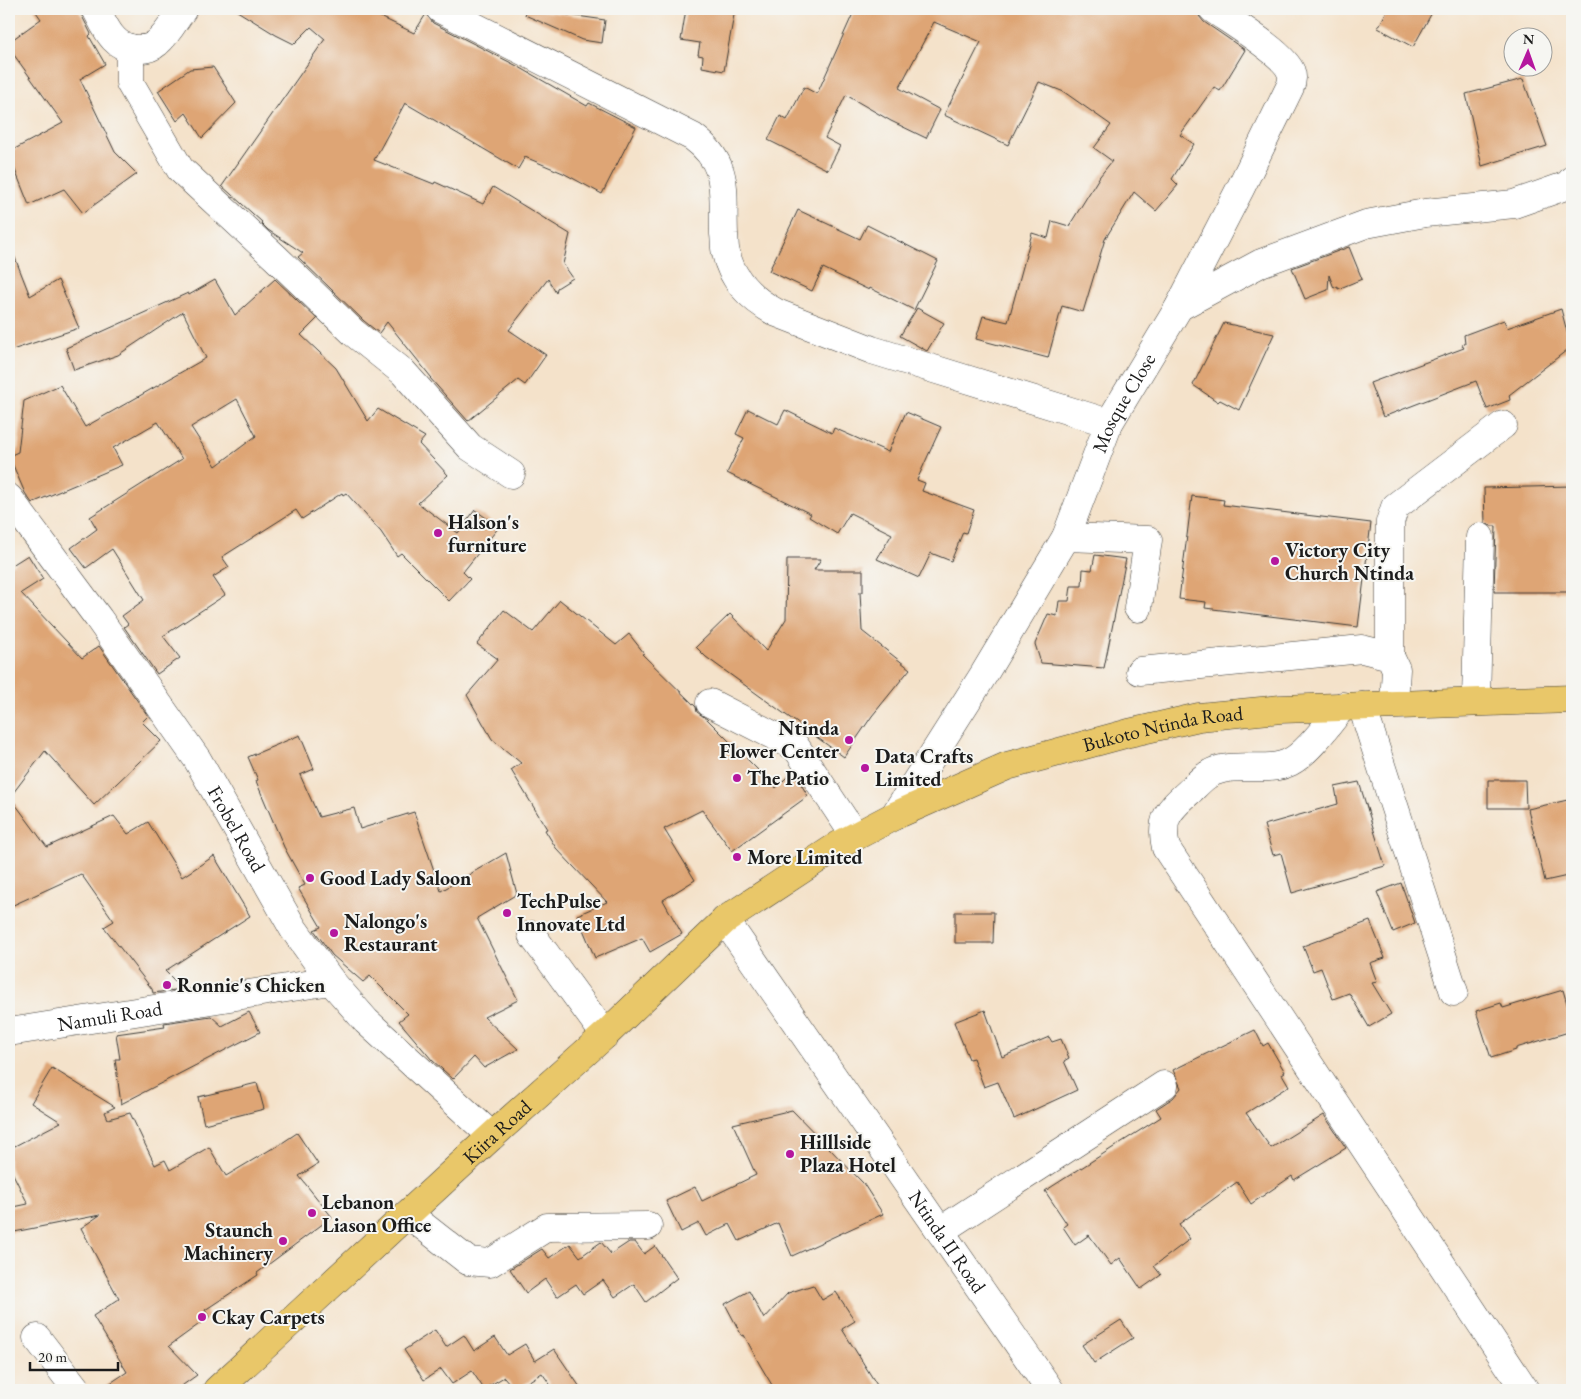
<svg xmlns="http://www.w3.org/2000/svg" width="1581" height="1399" font-family="'EB Garamond',serif">
<style>
.building{fill:#dea574;fill-rule:evenodd}
.lines{fill:none;stroke-linecap:round;stroke-linejoin:round}
.minor-casing{stroke:#3c3a36;stroke-width:29}
.major-casing{stroke:#3c3a36;stroke-width:29}
.minor{stroke:#fff;stroke-width:28}
.major{stroke:#e9c769;stroke-width:28}
.poi-dot{fill:#b5179e;stroke:#f6f6f2;stroke-width:2}
.labels{text-anchor:middle;stroke-width:4;stroke-linejoin:round;paint-order:stroke}
.street-label{font-size:20px;fill:#1c1c1c;stroke:#f6f6f2}
.poi-label{font-size:20px;font-weight:bold;fill:#1c1c1c;stroke:#f6f6f2;text-anchor:start}
</style>
<rect width="100%" height="100%" fill="#f6f6f2"/>
<filter id="ink" filterUnits="userSpaceOnUse"><feTurbulence type="fractalNoise" baseFrequency=".02" numOctaves="2"/><feDisplacementMap in="SourceGraphic" scale="10" xChannelSelector="R" yChannelSelector="G"/><feConvolveMatrix kernelMatrix="1 2 1 2 8 2 1 2 1" color-interpolation-filters="sRGB"/></filter>
<filter id="wash" filterUnits="userSpaceOnUse"><feTurbulence type="fractalNoise" baseFrequency=".0096" numOctaves="4" result="noise"/><feDisplacementMap in="SourceGraphic" scale="20" xChannelSelector="R" yChannelSelector="G"/><feGaussianBlur stdDeviation="1.12" result="paint"/><feColorMatrix in="noise" values="0 0 0 0 0 0 0 0 0 0 0 0 0 0 0 0 0 1.4 0 .05"/><feComposite in="paint" operator="in"/></filter>
<g filter="url(#wash)">
<rect width="100%" height="100%" fill="#f4e2ca"/>
<g id="blocks">
<!-- building -->
<path class="building" d="M 34,9 L 77,9 L 82,16 L 91,34 L 89,36 L 105,64 L 80,79 L 115,152 L 137,174 L 83,213 L 64,189 L 29,205 L 9,155 L 9,152 L 63,123 L 9,48 L 9,42 L 41,19 Z
M 234,9 L 364,9 L 414,33 L 426,14 L 433,23 L 519,67 L 587,106 L 589,103 L 636,127 L 602,194 L 563,173 L 525,157 L 518,169 L 405,103 L 374,160 L 434,184 L 435,182 L 483,204 L 493,187 L 570,234 L 563,264 L 573,278 L 557,288 L 556,293 L 548,279 L 509,330 L 546,355 L 525,385 L 518,380 L 468,421 L 430,378 L 431,377 L 387,322 L 379,333 L 364,321 L 298,257 L 303,253 L 268,230 L 261,223 L 262,222 L 222,186 L 325,39 L 311,27 L 294,44 L 276,35 Z
M 527,9 L 605,20 L 602,43 L 582,40 L 525,15 Z
M 686,9 L 735,9 L 724,71 L 702,67 L 703,56 L 698,55 L 700,43 L 681,40 Z
M 855,9 L 1198,9 L 1199,16 L 1204,22 L 1245,50 L 1220,91 L 1214,87 L 1180,135 L 1194,144 L 1172,179 L 1178,185 L 1156,211 L 1134,192 L 1105,239 L 1083,312 L 1062,306 L 1048,358 L 976,339 L 983,316 L 1008,322 L 1032,233 L 1048,238 L 1052,221 L 1069,226 L 1100,176 L 1112,161 L 1094,148 L 1111,125 L 1064,92 L 1039,82 L 1008,145 L 944,115 L 981,42 L 934,22 L 899,88 L 940,110 L 926,138 L 891,121 L 846,95 L 825,138 L 840,146 L 828,170 L 768,140 L 780,116 L 787,120 L 804,87 L 817,94 Z
M 1388,9 L 1434,9 L 1413,47 L 1378,28 Z
M 213,67 L 236,103 L 202,138 L 186,113 L 177,121 L 158,91 L 190,69 Z
M 1523,79 L 1547,146 L 1482,166 L 1466,94 Z
M 798,210 L 860,239 L 867,225 L 938,261 L 914,310 L 870,288 L 869,290 L 823,268 L 812,291 L 769,271 Z
M 9,245 L 10,245 L 30,296 L 58,280 L 79,328 L 9,351 Z
M 1349,247 L 1362,279 L 1338,289 L 1338,286 L 1334,288 L 1329,275 L 1328,290 L 1305,299 L 1292,268 Z
M 275,279 L 317,319 L 301,335 L 336,368 L 368,421 L 378,409 L 425,437 L 419,444 L 448,475 L 418,503 L 458,533 L 475,510 L 499,527 L 463,572 L 470,579 L 449,601 L 401,553 L 397,556 L 381,532 L 346,493 L 343,495 L 342,493 L 302,519 L 296,510 L 222,557 L 229,567 L 213,577 L 225,595 L 163,636 L 180,658 L 157,674 L 124,627 L 128,624 L 122,616 L 144,600 L 112,549 L 86,568 L 71,548 L 97,529 L 90,517 L 182,459 L 158,422 L 113,448 L 122,465 L 32,503 L 25,493 L 9,456 L 18,452 L 24,401 L 60,385 L 85,427 L 206,358 L 183,312 L 118,355 L 74,370 L 66,348 L 188,293 L 189,295 L 215,280 L 235,315 ZM 237,399 L 256,436 L 216,466 L 191,427 Z
M 917,308 L 944,323 L 927,351 L 900,336 Z
M 1561,309 L 1571,347 L 1509,395 L 1510,400 L 1487,409 L 1476,381 L 1383,417 L 1370,383 L 1464,348 L 1462,345 L 1465,344 L 1464,335 L 1504,320 L 1507,328 Z
M 1224,323 L 1274,334 L 1239,410 L 1220,400 L 1218,402 L 1193,385 Z
M 748,409 L 778,424 L 785,410 L 832,433 L 834,428 L 888,452 L 906,412 L 941,427 L 917,480 L 925,483 L 922,491 L 974,510 L 966,533 L 963,532 L 951,561 L 931,553 L 919,578 L 877,559 L 892,534 L 850,513 L 837,534 L 809,517 L 811,514 L 727,473 L 744,438 L 736,434 Z
M 1572,486 L 1572,573 L 1569,572 L 1569,592 L 1494,592 L 1496,526 L 1491,526 L 1485,523 L 1484,488 Z
M 1192,496 L 1224,500 L 1223,505 L 1371,523 L 1358,627 L 1205,608 L 1206,602 L 1179,599 Z
M 28,555 L 43,579 L 21,593 L 82,658 L 99,646 L 148,716 L 142,722 L 161,741 L 94,805 L 45,751 L 10,797 L 47,847 L 114,816 L 128,834 L 148,822 L 182,877 L 214,856 L 250,916 L 165,971 L 183,989 L 153,993 L 152,989 L 104,927 L 114,921 L 81,874 L 9,907 L 9,567 Z
M 1095,555 L 1126,559 L 1104,668 L 1041,663 L 1035,644 L 1048,614 L 1057,616 L 1059,601 L 1069,601 L 1071,586 L 1082,586 L 1083,569 L 1092,570 Z
M 787,559 L 821,559 L 814,570 L 863,570 L 863,592 L 860,592 L 862,631 L 910,669 L 872,716 L 844,757 L 706,657 L 696,647 L 730,614 L 766,651 L 786,619 Z
M 560,600 L 616,645 L 629,634 L 644,653 L 642,654 L 696,707 L 697,712 L 707,719 L 776,788 L 793,771 L 808,796 L 732,851 L 702,810 L 664,829 L 695,880 L 663,900 L 682,934 L 650,952 L 642,938 L 595,958 L 577,915 L 607,902 L 556,848 L 545,830 L 547,829 L 511,770 L 521,763 L 492,739 L 467,695 L 498,659 L 477,644 L 504,610 L 533,632 Z
M 300,735 L 314,769 L 300,775 L 319,817 L 354,808 L 360,829 L 414,812 L 441,891 L 506,853 L 517,894 L 477,918 L 518,1000 L 484,1017 L 518,1049 L 484,1068 L 474,1057 L 453,1079 L 432,1060 L 399,1021 L 408,1014 L 370,976 L 363,982 L 332,955 L 314,930 L 321,927 L 298,888 L 305,885 L 284,847 L 256,781 L 258,780 L 248,757 Z
M 1488,780 L 1525,780 L 1526,808 L 1488,808 Z
M 1359,782 L 1385,866 L 1292,893 L 1281,853 L 1273,855 L 1264,825 L 1338,804 L 1335,787 Z
M 1572,799 L 1572,875 L 1545,881 L 1528,809 Z
M 1401,883 L 1415,923 L 1393,932 L 1377,892 Z
M 955,912 L 994,912 L 993,943 L 955,943 Z
M 1370,921 L 1385,958 L 1370,963 L 1377,982 L 1372,983 L 1391,1014 L 1369,1027 L 1349,993 L 1333,999 L 1321,968 L 1313,971 L 1303,946 Z
M 1563,990 L 1572,1021 L 1572,1031 L 1516,1048 L 1516,1050 L 1491,1058 L 1476,1011 L 1501,1003 L 1503,1008 Z
M 985,1010 L 1002,1057 L 1049,1037 L 1052,1042 L 1061,1039 L 1069,1058 L 1064,1061 L 1077,1090 L 1014,1119 L 998,1082 L 984,1087 L 973,1058 L 969,1059 L 954,1022 Z
M 249,1012 L 260,1032 L 121,1104 L 115,1059 L 120,1059 L 116,1034 L 165,1027 L 164,1023 L 211,1016 L 222,1026 Z
M 1255,1030 L 1263,1046 L 1268,1043 L 1285,1072 L 1282,1074 L 1289,1086 L 1246,1113 L 1271,1148 L 1324,1115 L 1346,1148 L 1294,1180 L 1292,1176 L 1251,1204 L 1237,1182 L 1179,1224 L 1190,1239 L 1154,1266 L 1161,1275 L 1141,1289 L 1120,1258 L 1111,1265 L 1089,1235 L 1075,1245 L 1063,1227 L 1067,1224 L 1045,1191 L 1161,1117 L 1156,1109 L 1173,1098 L 1181,1088 L 1173,1070 Z
M 52,1068 L 115,1107 L 105,1112 L 108,1119 L 130,1113 L 155,1165 L 165,1160 L 170,1170 L 209,1147 L 226,1176 L 273,1148 L 273,1149 L 297,1133 L 318,1164 L 299,1176 L 332,1217 L 257,1273 L 258,1275 L 205,1310 L 209,1317 L 169,1346 L 197,1375 L 176,1390 L 100,1390 L 127,1372 L 93,1316 L 119,1299 L 81,1228 L 100,1215 L 9,1233 L 9,1208 L 28,1204 L 9,1166 L 9,1149 L 61,1122 L 31,1103 Z
M 257,1083 L 264,1109 L 204,1124 L 198,1097 Z
M 792,1110 L 863,1183 L 883,1214 L 792,1256 L 778,1223 L 739,1241 L 730,1224 L 706,1236 L 699,1223 L 681,1232 L 666,1201 L 695,1187 L 702,1201 L 756,1175 L 733,1124 Z
M 601,1242 L 611,1254 L 629,1242 L 635,1242 L 644,1254 L 655,1246 L 677,1278 L 646,1302 L 634,1284 L 615,1297 L 603,1280 L 583,1294 L 576,1284 L 557,1297 L 545,1279 L 526,1293 L 510,1269 L 542,1249 L 549,1258 L 570,1244 L 580,1257 Z
M 813,1285 L 822,1300 L 836,1292 L 855,1321 L 842,1329 L 880,1390 L 775,1390 L 760,1365 L 744,1335 L 742,1336 L 725,1304 L 749,1291 L 764,1319 L 788,1293 Z
M 1121,1320 L 1133,1338 L 1094,1363 L 1082,1345 Z
M 435,1330 L 446,1347 L 464,1335 L 474,1351 L 495,1337 L 507,1355 L 525,1344 L 535,1361 L 554,1349 L 582,1390 L 554,1390 L 542,1373 L 515,1390 L 504,1377 L 484,1389 L 472,1371 L 452,1384 L 441,1369 L 424,1380 L 404,1350 Z"/>
</g>
</g>
<g filter="url(#ink)">
<use href="#blocks" fill-opacity="0" stroke="#3c3a36" stroke-width="1"/>
<g class="lines">
<defs>
<g id="minor">
<path d="M 96,9 C 101,18 106,31 114,39 C 124,50 146,53 157,43 C 167,35 175,20 183,9"/>
<path d="M 440,9 L 693,137 C 731,165 722,192 724,234 C 725,240 724,247 726,253 C 732,281 753,300 777,313 L 872,350 L 1109,423"/>
<path d="M 130,48 L 130,83 L 180,169 L 276,258 L 354,333 L 403,372 L 470,447 L 511,474"/>
<path d="M 1179,307 L 1261,263 L 1366,224 L 1425,213 L 1514,204 L 1568,185 L 1572,180"/>
<path id="s1" d="M 9,498 L 99,619 L 197,759 L 293,928 L 331,981 L 366,1021 L 492,1136"/>
<path d="M 1066,537 L 1148,540 L 1138,608"/>
<path d="M 1390,656 L 1390,522 L 1395,507 L 1503,425"/>
<path d="M 1140,671 L 1362,649 L 1390,656 L 1396,669 L 1394,704"/>
<path d="M 1476,701 L 1480,537"/>
<path d="M 710,703 L 796,747 L 855,836"/>
<path d="M 1343,706 C 1330,722 1308,753 1290,762 C 1270,772 1244,764 1222,769 C 1208,772 1201,780 1191,790 C 1170,809 1159,817 1166,848 L 1525,1390"/>
<path d="M 1362,706 L 1454,992"/>
<path id="s2" d="M 894,816 L 984,674 L 1066,537 L 1109,423 L 1179,307 L 1241,187 L 1290,87 C 1292,82 1293,77 1291,72 C 1285,54 1230,21 1213,9"/>
<path id="s3" d="M 725,920 L 1050,1390"/>
<path d="M 532,935 L 605,1035"/>
<path id="s4" d="M 9,1032 L 331,981"/>
<path d="M 408,1214 L 468,1261 L 490,1263 L 547,1227 L 648,1226"/>
<path d="M 940,1231 L 1164,1085"/>
<path d="M 37,1338 L 77,1390"/>
</g>
<g id="major">
<path id="s5" d="M 217,1390 L 492,1136 L 605,1035 L 725,920 L 839,845 L 894,816 L 1007,766 L 1129,733 L 1199,717 L 1281,709 L 1572,699"/>
</g>
</defs>
<!-- minor casing -->
<use href="#minor" class="minor-casing"/>
<!-- major casing -->
<use href="#major" class="major-casing"/>
<!-- minor -->
<use href="#minor" class="minor"/>
<!-- major -->
<use href="#major" class="major"/>
</g>
</g>
<!-- markers -->
<g class="poi-dot">
<circle cx="438" cy="533" r="5"/>
<circle cx="1275" cy="561" r="5"/>
<circle cx="849" cy="740" r="5"/>
<circle cx="865" cy="768" r="5"/>
<circle cx="737" cy="778" r="5"/>
<circle cx="737" cy="857" r="5"/>
<circle cx="310" cy="878" r="5"/>
<circle cx="507" cy="913" r="5"/>
<circle cx="334" cy="933" r="5"/>
<circle cx="167" cy="985" r="5"/>
<circle cx="790" cy="1154" r="5"/>
<circle cx="312" cy="1213" r="5"/>
<circle cx="283" cy="1241" r="5"/>
<circle cx="202" cy="1317" r="5"/>
</g>
<g class="labels">
<!-- street labels -->
<g class="street-label">
<text dy="7" stroke="none"><textPath href="#s2" startOffset="474">Mosque Close</textPath></text>
<text dy="7" stroke="none"><textPath href="#s5" startOffset="1175">Bukoto Ntinda Road</textPath></text>
<text dy="7" stroke="none"><textPath href="#s1" startOffset="402">Frobel Road</textPath></text>
<text dy="7" stroke="none"><textPath href="#s4" startOffset="102">Namuli Road</textPath></text>
<text dy="7" stroke="none"><textPath href="#s5" startOffset="381">Kiira Road</textPath></text>
<text dy="7" stroke="none"><textPath href="#s3" startOffset="391">Ntinda II Road</textPath></text>
</g>
<!-- poi labels -->
<g class="poi-label">
<text x="448" y="529">Halson's<tspan x="448" dy="23">furniture</tspan></text>
<text x="1285" y="557">Victory City<tspan x="1285" dy="23">Church Ntinda</tspan></text>
<text x="839" y="735" text-anchor="end">Ntinda<tspan x="839" dy="23">Flower Center</tspan></text>
<text x="875" y="763">Data Crafts<tspan x="875" dy="23">Limited</tspan></text>
<text x="747" y="785">The Patio</text>
<text x="747" y="864">More Limited</text>
<text x="320" y="885">Good Lady Saloon</text>
<text x="517" y="908">TechPulse<tspan x="517" dy="23">Innovate Ltd</tspan></text>
<text x="344" y="928">Nalongo's<tspan x="344" dy="23">Restaurant</tspan></text>
<text x="177" y="992">Ronnie's Chicken</text>
<text x="800" y="1149">Hilllside<tspan x="800" dy="23">Plaza Hotel</tspan></text>
<text x="322" y="1209">Lebanon<tspan x="322" dy="23">Liason Office</tspan></text>
<text x="273" y="1237" text-anchor="end">Staunch<tspan x="273" dy="23">Machinery</tspan></text>
<text x="212" y="1324">Ckay Carpets</text>
</g>
</g>
<!-- margin -->
<rect width="1581" height="1399" fill="none" stroke="#f6f6f2" stroke-width="30"/>
<!-- north arrow -->
<g transform="translate(1528 52) rotate(2)"><circle r="24" fill="#f6f6f2" stroke="#9f9f9c"/>
<path d="M0-4L9 19L0 12L-9 19Z" fill="#b5179e"/>
<text y="-8" font-size="14" font-weight="bold" text-anchor="middle" fill="#1c1c1c">N</text>
</g>
<!-- scale -->
<path d="M30 1362v8h88v-8" fill="none" stroke="#1c1c1c" stroke-width="2.5"/>
<text x="38" y="1362" font-size="15" fill="#1c1c1c" stroke="#f6f6f2" stroke-width="4" paint-order="stroke">20 m</text>
</svg>
